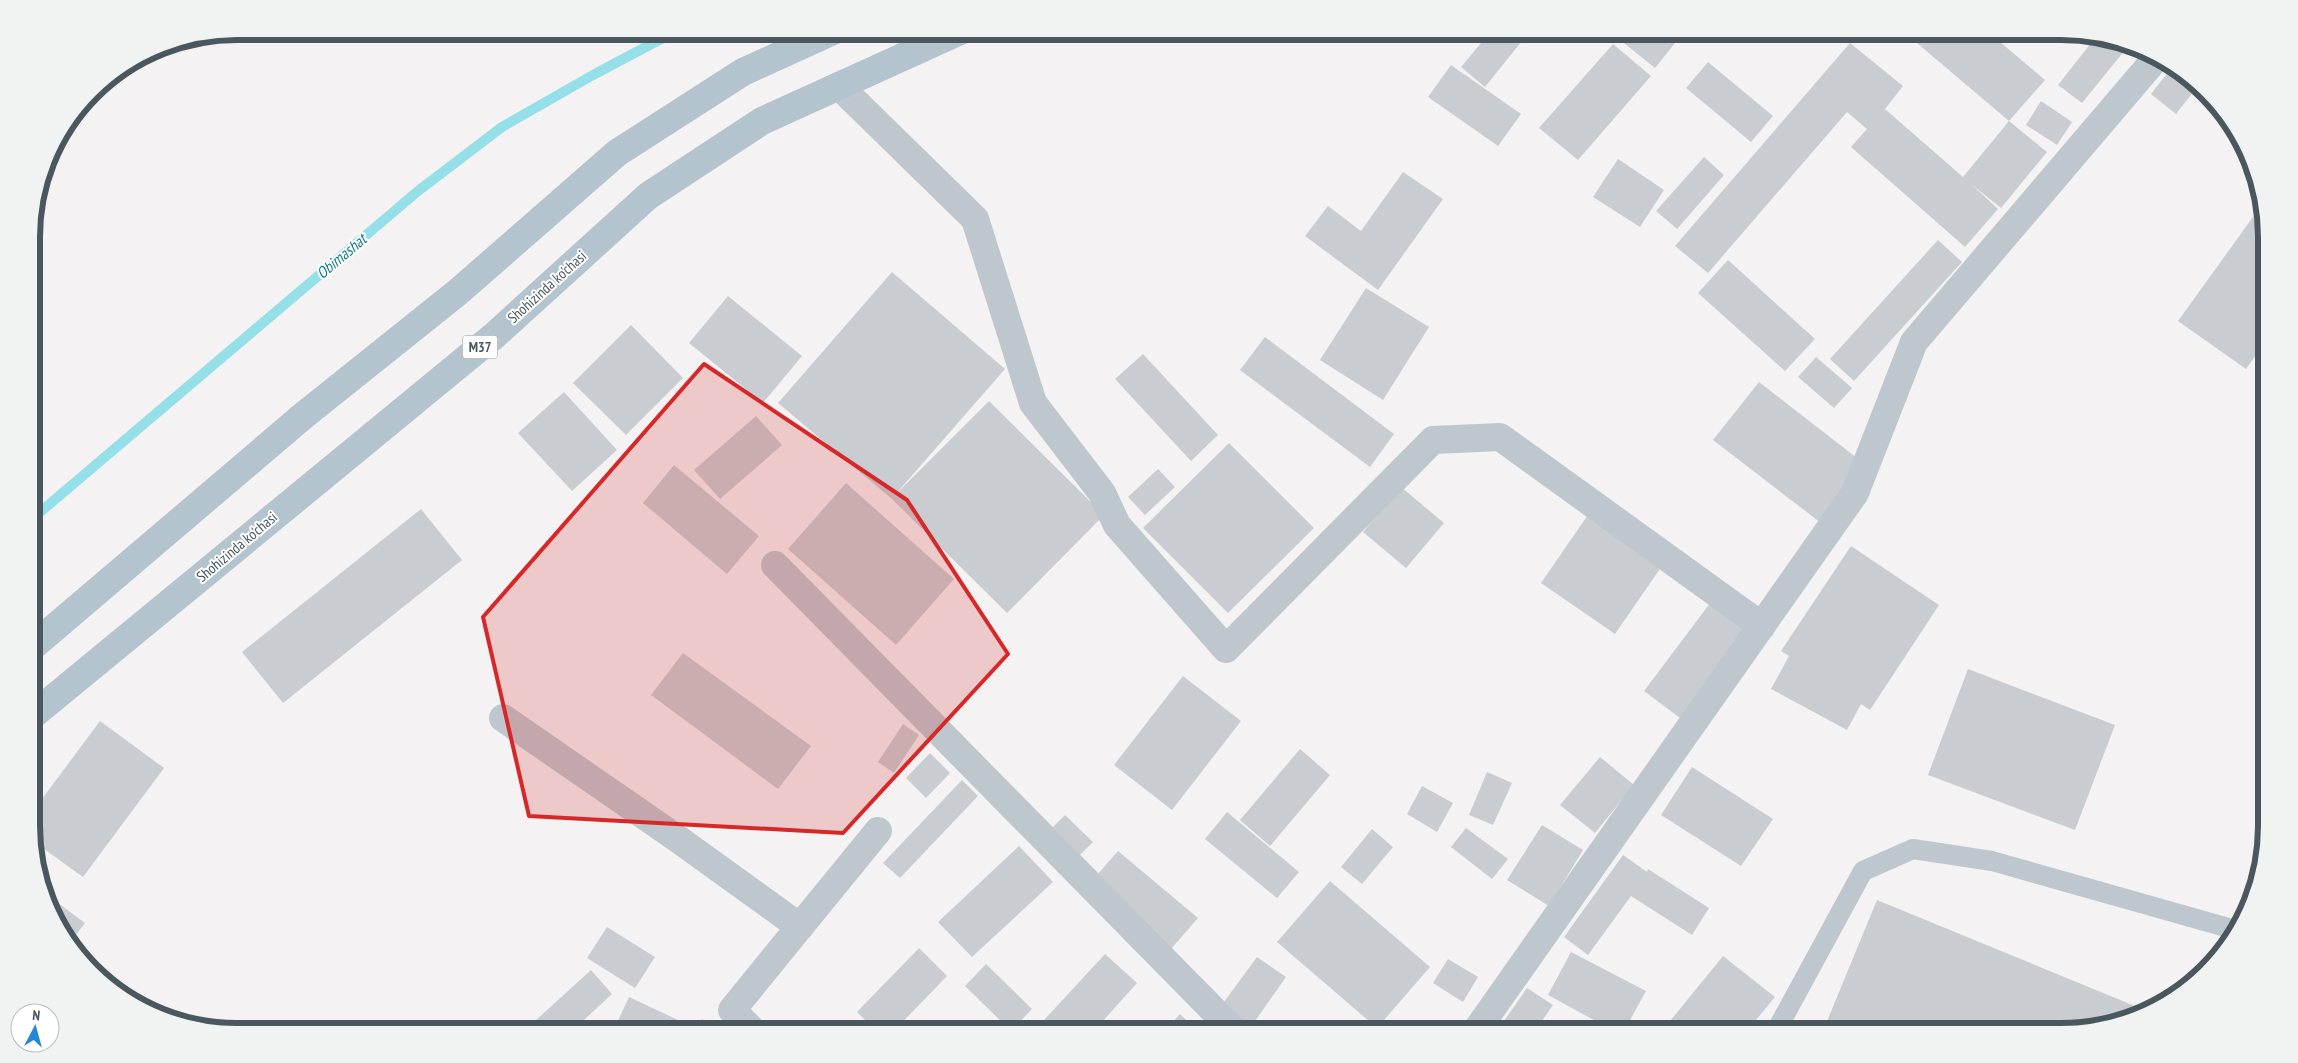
<svg xmlns="http://www.w3.org/2000/svg" width="2298" height="1063" font-family="'PT Sans Narrow',sans-serif">
<style>
.lines{fill:none;stroke-linecap:round;stroke-linejoin:round}
.stream{stroke:#94dfe8;stroke-width:10}
.building{fill:#c9cdd1}
.lane{stroke:#bec7cd;stroke-width:20}
.street{stroke:#bec7cd;stroke-width:28}
.primary{stroke:#b3c4ce;stroke-width:28}
.marked{fill:#d62828;fill-opacity:0.2;stroke:#d62828;stroke-width:4;stroke-linejoin:round}
.labels{text-anchor:middle;stroke-width:4;stroke-linejoin:round;paint-order:stroke}
.shield{fill:#fff;stroke:#80898e;stroke-width:1}
.shield-label{font-size:14px;font-weight:bold;fill:#4a575e}
.street-label{font-size:15px;fill:#4a575e;stroke:#fff}
.water-label{font-size:16px;font-style:italic;fill:#147c89;stroke:#fff}
.rim{fill:none;stroke:#4a575e;stroke-width:6}
</style>
<rect width="100%" height="100%" fill="#f4f2f2"/>
<g class="lines">
<!-- stream -->
<path class="stream" d="M 32,519 L 418,191 L 502,127 L 593,75 L 676,31"/>
</g>
<!-- building -->
<path class="building" d="M 1491,31 L 1530,31 L 1485,87 L 1461,67 Z
M 1609,31 L 1661,31 L 1675,43 L 1655,68 Z
M 1917,31 L 1987,31 L 2045,80 L 2009,121 L 1911,38 Z
M 2095,38 L 2129,45 L 2082,103 L 2058,85 Z
M 1850,43 L 1903,86 L 1885,109 L 1963,177 L 2009,121 L 2047,152 L 2001,208 L 1971,184 L 1998,209 L 1965,247 L 1851,147 L 1867,129 L 1847,112 L 1708,273 L 1675,246 Z
M 1613,44 L 1651,76 L 1578,160 L 1539,128 Z
M 1708,62 L 1773,116 L 1751,142 L 1686,88 Z
M 1451,65 L 1521,114 L 1498,146 L 1428,97 Z
M 2173,66 L 2187,74 L 2198,86 L 2176,114 L 2151,94 Z
M 2041,101 L 2072,122 L 2057,145 L 2026,125 Z
M 1704,157 L 1724,175 L 1677,229 L 1656,211 Z
M 1618,159 L 1664,190 L 1640,227 L 1593,197 Z
M 1403,172 L 1443,199 L 1378,290 L 1305,236 L 1328,206 L 1361,231 Z
M 2263,203 L 2265,210 L 2265,342 L 2246,369 L 2178,321 Z
M 1938,240 L 1962,262 L 1854,381 L 1830,359 Z
M 1728,260 L 1815,339 L 1785,371 L 1698,293 Z
M 892,272 L 1005,369 L 895,495 L 989,401 L 1104,515 L 1007,613 L 892,499 L 778,403 Z
M 1366,288 L 1429,327 L 1383,400 L 1320,360 Z
M 728,296 L 802,356 L 763,403 L 689,343 Z
M 631,325 L 683,378 L 626,435 L 573,383 Z
M 1265,337 L 1394,434 L 1370,467 L 1240,370 Z
M 1143,354 L 1218,435 L 1191,461 L 1115,379 Z
M 1816,357 L 1852,388 L 1834,408 L 1798,377 Z
M 1759,382 L 1866,465 L 1821,523 L 1713,440 Z
M 564,392 L 617,450 L 572,491 L 518,433 Z
M 756,416 L 782,445 L 720,499 L 694,470 Z
M 1229,443 L 1314,528 L 1228,613 L 1143,528 Z
M 674,465 L 759,536 L 727,574 L 643,503 Z
M 1158,469 L 1175,487 L 1145,515 L 1128,497 Z
M 846,483 L 954,579 L 896,645 L 788,549 Z
M 1401,487 L 1444,523 L 1406,568 L 1363,532 Z
M 421,509 L 462,560 L 283,703 L 242,652 Z
M 1590,512 L 1664,563 L 1615,634 L 1541,583 Z
M 1851,546 L 1939,605 L 1870,710 L 1861,704 L 1847,730 L 1771,689 L 1789,656 L 1781,651 Z
M 1711,602 L 1747,629 L 1680,718 L 1644,691 Z
M 683,653 L 811,746 L 778,789 L 651,695 Z
M 1968,669 L 2115,725 L 2075,830 L 1928,775 Z
M 1183,676 L 1241,721 L 1172,810 L 1114,765 Z
M 100,721 L 164,768 L 83,877 L 33,841 L 33,811 Z
M 903,724 L 919,735 L 894,773 L 878,762 Z
M 1300,749 L 1330,775 L 1270,846 L 1240,820 Z
M 930,753 L 950,773 L 926,798 L 906,778 Z
M 1600,757 L 1634,785 L 1595,833 L 1560,805 Z
M 1692,767 L 1773,819 L 1741,866 L 1661,815 Z
M 1487,772 L 1512,783 L 1493,825 L 1469,815 Z
M 962,780 L 978,796 L 900,878 L 883,863 Z
M 1422,786 L 1453,803 L 1437,832 L 1407,814 Z
M 1227,812 L 1299,872 L 1277,898 L 1205,839 Z
M 1065,815 L 1093,842 L 1077,858 L 1049,831 Z
M 1542,825 L 1583,850 L 1549,906 L 1507,880 Z
M 1466,828 L 1508,859 L 1492,879 L 1451,847 Z
M 1372,829 L 1393,847 L 1362,884 L 1341,867 Z
M 1019,846 L 1053,882 L 972,957 L 938,922 Z
M 1118,851 L 1198,918 L 1170,950 L 1091,882 Z
M 1623,855 L 1647,872 L 1648,869 L 1709,908 L 1692,935 L 1631,896 L 1588,955 L 1564,937 Z
M 1330,881 L 1430,967 L 1377,1028 L 1277,942 Z
M 43,892 L 85,923 L 69,944 L 47,905 Z
M 1877,900 L 2147,1011 L 2128,1021 L 2075,1031 L 1823,1031 Z
M 607,927 L 655,957 L 635,988 L 587,958 Z
M 919,948 L 947,976 L 893,1032 L 877,1032 L 857,1012 Z
M 1571,952 L 1646,991 L 1624,1031 L 1614,1031 L 1548,995 Z
M 1105,954 L 1137,983 L 1093,1032 L 1033,1032 Z
M 1723,956 L 1775,997 L 1747,1031 L 1662,1031 Z
M 1257,957 L 1286,977 L 1248,1031 L 1218,1010 Z
M 1448,959 L 1478,977 L 1463,1002 L 1433,983 Z
M 986,964 L 1032,1009 L 1011,1031 L 965,986 Z
M 591,970 L 612,994 L 571,1032 L 523,1032 Z
M 1527,988 L 1553,1005 L 1535,1031 L 1497,1031 Z
M 629,997 L 678,1020 L 672,1032 L 635,1032 L 617,1023 Z
M 1180,1014 L 1199,1032 L 1164,1032 Z
M 702,1019 L 722,1032 L 693,1032 Z"/>
<g class="lines">
<!-- lane -->
<path class="lane" d="M 1776,1031 L 1863,871 L 1913,849 L 1992,861 L 2236,930"/>
<!-- street -->
<path class="street" d="M 839,86 L 975,219 L 1033,403 L 1102,493 L 1117,525 L 1226,649 L 1433,440 L 1500,437 L 1762,626
M 775,565 L 1235,1032
M 503,718 L 678,839 L 800,927
M 1476,1031 L 1855,493 L 1914,342 L 2157,57
M 754,1032 L 732,1010 L 878,831"/>
<!-- primary -->
<path class="primary" d="M 33,646 L 303,416 L 458,292 L 617,153 L 743,72 L 833,31
M 33,715 L 495,335 L 648,196 L 762,121 L 960,31"/>
</g>
<!-- marked area -->
<path class="marked" d="M 704,364 L 907,500 L 1008,654 L 843,833 L 529,816 L 483,617 Z"/>
<g class="labels">
<!-- shield labels -->
<rect class="shield" x="462.5" y="335.5" width="35" height="23" rx="4"/>
<g class="shield-label">
<text x="480" y="352">M37</text>
</g>
<!-- street labels -->
<g class="street-label">
<text transform="translate(547 287) rotate(-42)" y="5">Shohizinda ko'chasi</text>
<text transform="translate(237 547) rotate(-40)" y="5">Shohizinda ko'chasi</text>
</g>
<!-- water labels -->
<g class="water-label">
<text transform="translate(341 256) rotate(-40)" y="6">Obimashat</text>
</g>
</g>
<!-- crop -->
<path d="M0 0H2298V1063H0ZM237 40H2061A197 197 0 0 1 2258 237V826A197 197 0 0 1 2061 1023H237A197 197 0 0 1 40 826V237A197 197 0 0 1 237 40Z" fill="#f1f2f2" fill-rule="evenodd"/>
<path class="rim" d="M237 40H2061A197 197 0 0 1 2258 237V826A197 197 0 0 1 2061 1023H237A197 197 0 0 1 40 826V237A197 197 0 0 1 237 40Z"/>
<!-- north arrow -->
<g transform="translate(35 1028) rotate(6)"><circle r="24" fill="#ffffff" stroke="#b7bcbf"/>
<path d="M0-4L9 19L0 12L-9 19Z" fill="#2487db"/>
<text y="-8" font-size="14" font-weight="bold" text-anchor="middle" fill="#4a575e">N</text>
</g>
</svg>
